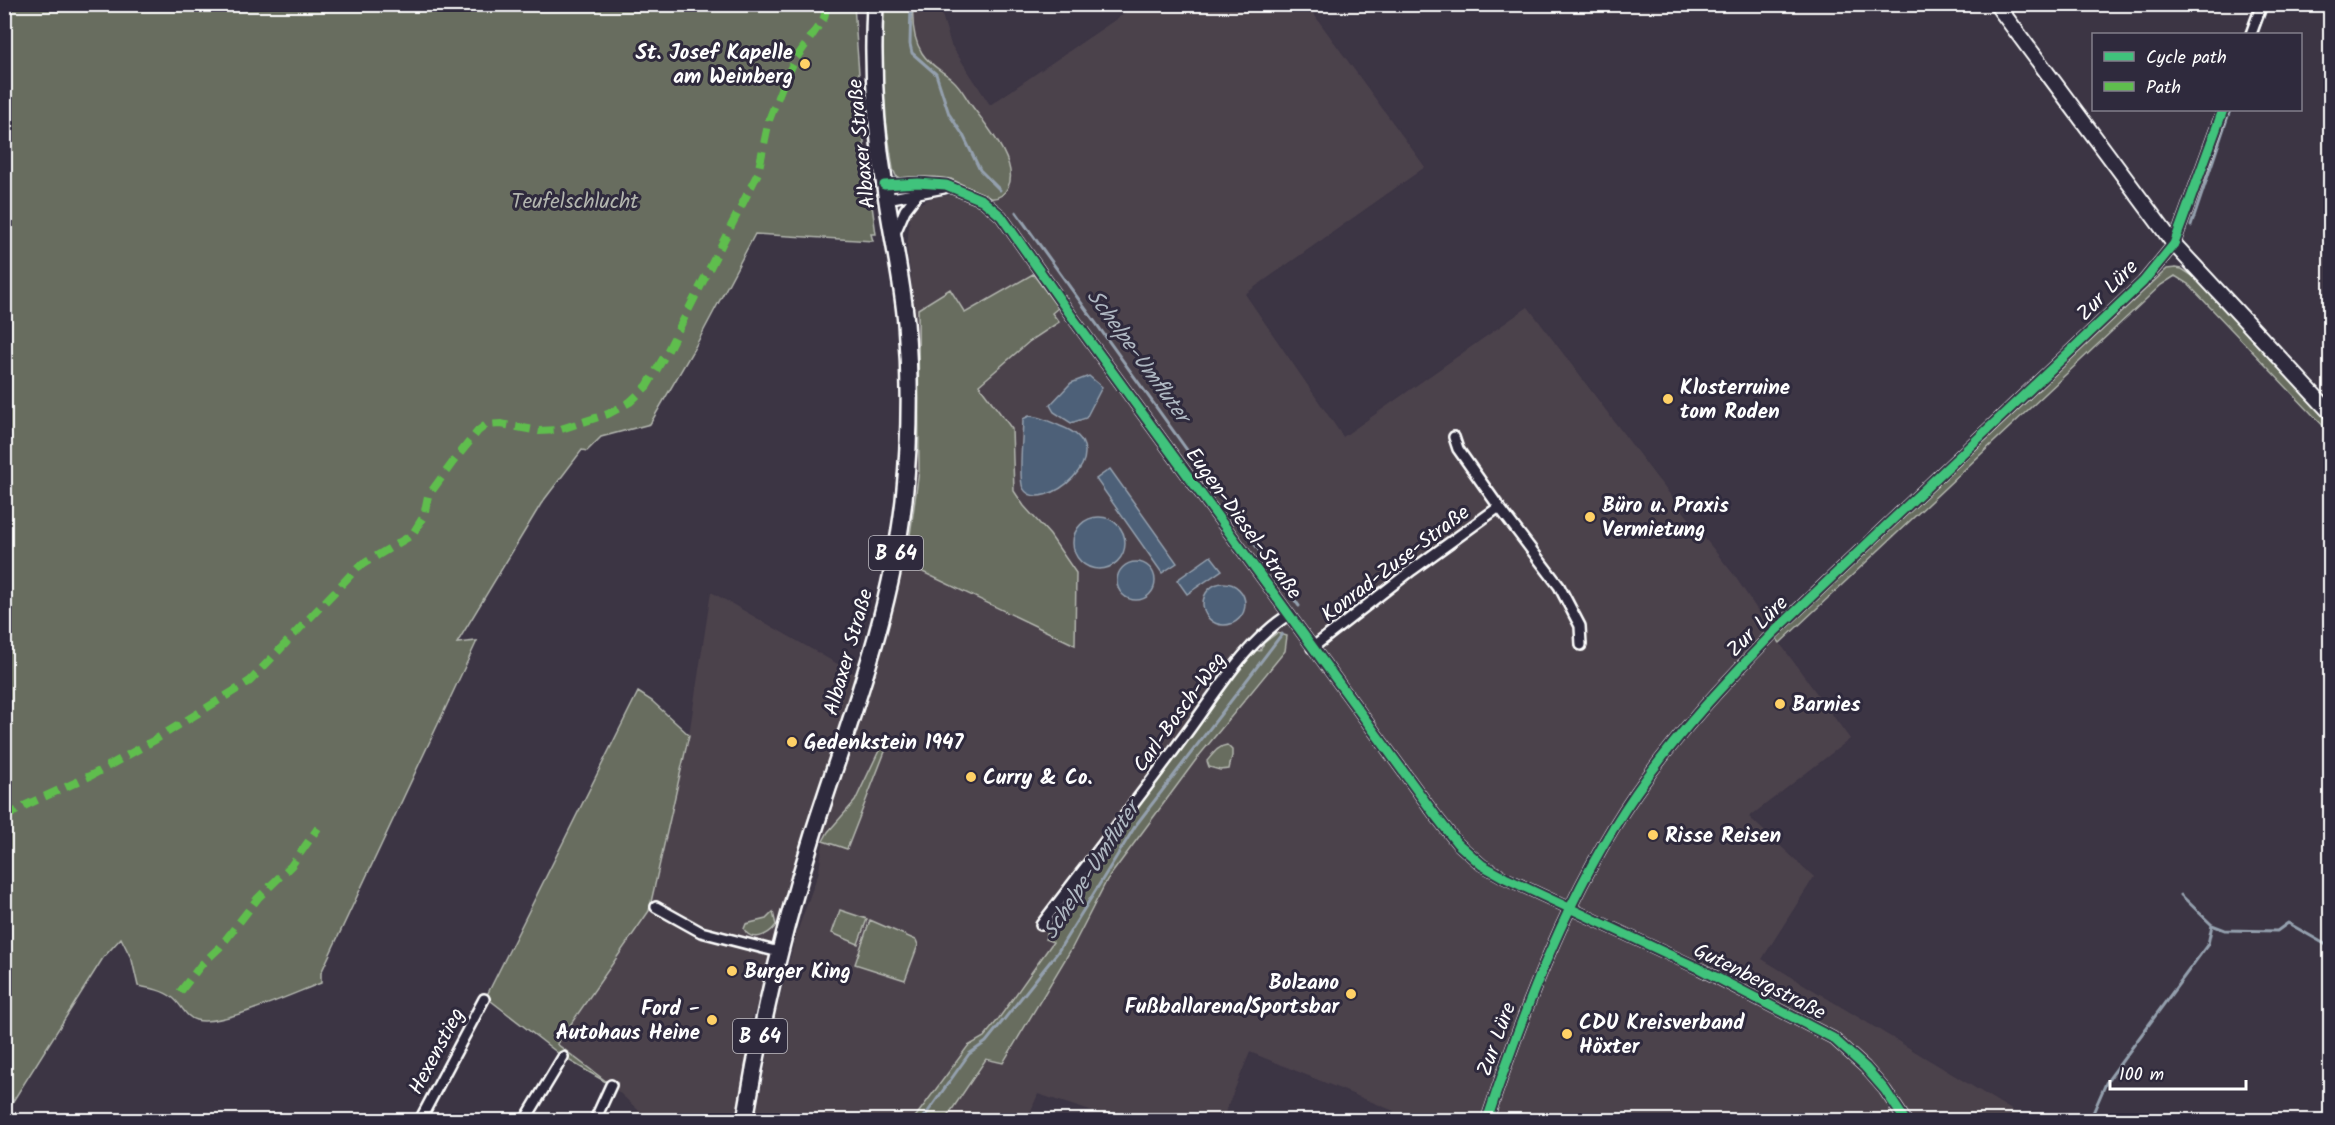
<svg xmlns="http://www.w3.org/2000/svg" width="2335" height="1125" font-family="Kalam,sans-serif">
<style>
.built{fill:#4c424c}
.green{fill:#676d5f;stroke:#b3b6af;stroke-width:1.5}
.water{fill:#4d6178;stroke:#94a0ae;stroke-width:1.5}
.lines{fill:none;stroke-linecap:round;stroke-linejoin:round}
.stream{stroke:#94a0ae;stroke-width:3}
.street-casing{stroke:#fff;stroke-width:14}
.secondary-casing{stroke:#fff;stroke-width:18}
.primary-casing{stroke:#fff;stroke-width:20}
.street{stroke:#2f2a3d;stroke-width:9}
.secondary{stroke:#2f2a3d;stroke-width:14}
.primary{stroke:#2f2a3d;stroke-width:15}
.quiet{stroke:#5fbe4e;stroke-width:8;stroke-dasharray:15 8;stroke-linecap:butt}
.cycleway-casing{stroke:#2f2a3d;stroke-width:13}
.cycleway{stroke:#40c37c;stroke-width:9}
.poi-dot{fill:#ffd166;stroke:#2f2a3d;stroke-width:2}
.labels{text-anchor:middle;stroke-width:6;stroke-linejoin:round;paint-order:stroke}
.shield{fill:#2f2a3d;stroke:#c1bfc5;stroke-width:1.5}
.shield-label{font-size:20px;font-weight:bold;fill:#fff}
.poi-label{font-size:21px;font-weight:bold;fill:#fff;stroke:#2f2a3d;text-anchor:start}
.street-label{font-size:21px;fill:#fff;stroke:#2f2a3d}
.park-label{font-size:21px;fill:#b3b6af;stroke:#2f2a3d}
.water-label{font-size:22px;font-style:italic;fill:#afb8c2;stroke:#2f2a3d}
</style>
<rect width="100%" height="100%" fill="#3c3544"/>
<filter id="ink" filterUnits="userSpaceOnUse"><feTurbulence type="fractalNoise" baseFrequency=".0167" numOctaves="2"/><feDisplacementMap in="SourceGraphic" scale="12" xChannelSelector="R" yChannelSelector="G"/><feConvolveMatrix kernelMatrix="1 2 1 2 8 2 1 2 1" color-interpolation-filters="sRGB"/></filter>
<g filter="url(#ink)">
<!-- built -->
<path class="built" d="M 913,4 L 941,5 L 942,15 L 951,45 L 990,105 L 1137,5 L 1307,5 L 1425,167 L 1245,294 L 1343,437 L 1528,307 L 1656,477 L 1734,575 L 1776,638 L 1850,739 L 1749,817 L 1814,877 L 1762,959 L 2028,1120 L 1390,1120 L 1394,1111 L 1250,1052 L 1222,1120 L 1118,1120 L 1038,1094 L 1027,1120 L 755,1120 L 775,1017 L 796,935 L 819,871 L 826,821 L 862,714 L 890,619 L 905,556 L 917,470 L 918,386 L 914,302 L 907,248 L 910,215 L 919,204 L 933,197 L 951,195 L 1002,195 L 1010,170 L 1002,149 L 954,80 L 938,70 L 923,55 L 916,42 L 912,16 Z
M 711,592 L 855,674 L 781,913 L 759,1000 L 751,1021 L 750,1050 L 735,1120 L 649,1120 L 611,1085 L 557,1044 L 649,911 L 689,735 Z"/>
<!-- green -->
<path class="green" d="M 5,4 L 854,5 L 865,156 L 876,234 L 871,234 L 873,241 L 755,234 L 695,347 L 650,424 L 601,437 L 587,451 L 582,450 L 541,504 L 457,643 L 477,641 L 321,973 L 321,983 C 294,993 221,1027 196,1020 C 185,1017 182,1005 173,998 C 163,990 150,988 138,986 L 132,960 L 121,938 L 103,958 L 5,1114 Z
M 883,5 L 913,5 C 912,21 913,39 922,53 C 930,66 943,71 953,80 C 961,87 966,98 972,106 C 985,124 1020,164 1008,187 C 1004,195 999,199 990,198 L 951,179 L 933,177 L 901,179 L 896,176 L 893,169 L 883,100 Z
M 2176,268 L 2182,269 L 2196,278 L 2330,420 L 2330,433 L 2188,284 L 2175,276 L 2161,285 L 1780,643 L 1776,638 L 2167,269 Z
M 1033,274 L 1058,308 L 1052,313 L 1059,322 L 1030,341 L 979,385 L 1012,429 L 1014,491 L 1024,506 L 1050,535 L 1076,573 L 1075,645 L 906,564 L 919,471 L 918,309 L 950,289 L 965,313 Z
M 1277,633 L 1287,636 L 1285,651 L 1198,757 L 1107,880 L 1072,948 L 1003,1063 L 986,1059 L 945,1120 L 913,1120 L 968,1046 L 984,1037 L 997,1021 L 1053,942 L 1045,939 L 1051,925 L 1100,856 L 1255,650 L 1260,651 L 1264,643 Z
M 638,692 L 652,701 L 689,735 L 649,911 L 557,1044 L 611,1085 L 563,1057 L 486,997 Z
M 886,736 L 886,749 L 847,849 L 823,841 L 828,832 L 855,801 Z
M 1227,745 L 1232,750 L 1232,756 L 1229,769 L 1220,770 L 1209,767 L 1207,761 C 1213,754 1218,746 1227,745 Z
M 840,910 L 867,919 L 858,944 L 832,933 Z
M 773,912 L 776,925 C 768,936 751,943 744,929 L 746,924 L 766,919 Z
M 870,920 L 916,940 L 918,945 L 905,980 L 855,964 Z"/>
<!-- water -->
<path class="water" d="M 1089,376 L 1102,387 L 1086,418 L 1071,423 L 1054,412 L 1050,405 L 1071,383 Z
M 1029,416 C 1040,416 1050,422 1060,426 C 1127,450 1040,519 1023,488 C 1018,479 1023,432 1023,419 Z
M 1110,469 L 1177,563 L 1162,573 L 1096,479 Z
M1073 543a26 26 0 1 1 52 0a26 26 0 1 1-52 0Z
M 1211,556 L 1222,570 L 1187,594 L 1177,580 Z
M1117 581a19 19 0 1 1 38 0a19 19 0 1 1-38 0Z
M1203 604a21 21 0 1 1 42 0a21 21 0 1 1-42 0Z"/>
<g class="lines">
<!-- stream -->
<path class="stream" d="M 911,4 L 910,44 L 912,53 L 936,74 L 949,114 L 963,135 L 980,170 L 1000,190
M 2257,34 L 2267,7
M 1016,212 L 1299,606
M 2191,226 L 2230,110
M 2181,895 L 2212,925 L 2225,930 L 2277,931 L 2288,923 L 2330,947
M 922,1120 L 969,1054 L 986,1042 L 1057,953 L 1136,825 L 1282,634
M 2093,1120 L 2093,1113 L 2106,1083 L 2208,944 L 2212,925"/>
<defs>
<path id="street" d="M 2251,34 L 2262,4
M 884,185 L 918,183 L 946,185 L 982,200 L 1001,216 L 1070,314 L 1435,815 L 1457,843 L 1482,865 L 1505,878 L 1700,969 L 1833,1038 L 1865,1067 L 1885,1090 L 1905,1120
M 887,199 L 944,188
M 895,233 L 905,210 L 918,193
M 1499,507 L 1559,586 L 1580,626 L 1581,645
M 1312,648 L 1412,570 L 1499,507 L 1458,449 L 1454,437
M 656,907 L 701,932 L 779,952
M 1041,925 C 1088,863 1136,802 1182,739 C 1215,696 1242,645 1288,615
M 420,1120 L 484,999
M 525,1120 L 563,1057
M 595,1120 L 611,1085
M 1487,1120 C 1524,1009 1569,890 1636,793 C 1676,735 1724,684 1773,633 L 2143,282 L 2174,244 L 2223,110"/>
<path id="secondary" d="M 1996,4 L 2174,244 L 2330,412"/>
<path id="primary" d="M 745,1120 C 761,1022 784,926 814,831 C 849,722 891,615 904,500 C 910,441 911,382 906,323 C 902,277 891,232 885,187 C 875,126 872,66 875,4"/>
</defs>
<!-- street casing -->
<use href="#street" class="street-casing"/>
<!-- secondary casing -->
<use href="#secondary" class="secondary-casing"/>
<!-- primary casing -->
<use href="#primary" class="primary-casing"/>
<!-- street -->
<use href="#street" class="street"/>
<!-- secondary -->
<use href="#secondary" class="secondary"/>
<!-- primary -->
<use href="#primary" class="primary"/>
<!-- quiet -->
<path class="quiet" d="M 4,818 L 26,805 L 92,775 L 153,741 L 250,681 L 358,567 L 412,535 L 424,516 L 428,496 L 453,462 L 478,431 L 486,425 L 501,424 L 539,431 L 558,430 L 608,414 L 630,402 L 647,386 L 667,352 L 758,173 L 769,120 L 783,84 L 795,60 L 824,18 L 827,4
M 180,992 L 201,965 L 220,947 L 258,898 L 291,866 L 318,828"/>
<defs>
<path id="cycleway" d="M 884,185 L 918,183 L 946,185 L 982,200 L 1001,216 L 1070,314 L 1435,815 L 1457,843 L 1482,865 L 1505,878 L 1700,969 L 1833,1038 L 1865,1067 L 1885,1090 L 1905,1120
M 1487,1120 C 1524,1009 1569,890 1636,793 C 1676,735 1724,684 1773,633 L 2143,282 L 2174,244 L 2223,110"/>
</defs>
<!-- cycleway casing -->
<use href="#cycleway" class="cycleway-casing"/>
<!-- cycleway -->
<use href="#cycleway" class="cycleway"/>
</g>
</g>
<!-- markers -->
<g class="poi-dot">
<circle cx="805" cy="64" r="6"/>
<circle cx="1668" cy="399" r="6"/>
<circle cx="1590" cy="517" r="6"/>
<circle cx="1780" cy="704" r="6"/>
<circle cx="792" cy="742" r="6"/>
<circle cx="971" cy="777" r="6"/>
<circle cx="1653" cy="835" r="6"/>
<circle cx="732" cy="971" r="6"/>
<circle cx="1351" cy="994" r="6"/>
<circle cx="712" cy="1020" r="6"/>
<circle cx="1567" cy="1034" r="6"/>
</g>
<g class="labels">
<!-- shield labels -->
<g class="shield">
<rect x="869" y="536" width="54" height="34" rx="4.5"/>
<rect x="733" y="1019" width="54" height="34" rx="4.5"/>
</g>
<g class="shield-label">
<text x="896" y="560">B 64</text>
<text x="760" y="1043">B 64</text>
</g>
<!-- poi labels -->
<g class="poi-label">
<text x="793" y="59" text-anchor="end">St. Josef Kapelle<tspan x="793" dy="24">am Weinberg</tspan></text>
<text x="1680" y="394">Klosterruine<tspan x="1680" dy="24">tom Roden</tspan></text>
<text x="1602" y="512">Büro u. Praxis<tspan x="1602" dy="24">Vermietung</tspan></text>
<text x="1792" y="711">Barnies</text>
<text x="804" y="749">Gedenkstein 1947</text>
<text x="983" y="784">Curry &amp; Co.</text>
<text x="1665" y="842">Risse Reisen</text>
<text x="744" y="978">Burger King</text>
<text x="1339" y="989" text-anchor="end">Bolzano<tspan x="1339" dy="24">Fußballarena/Sportsbar</tspan></text>
<text x="700" y="1015" text-anchor="end">Ford -<tspan x="700" dy="24">Autohaus Heine</tspan></text>
<text x="1579" y="1029">CDU Kreisverband<tspan x="1579" dy="24">Höxter</tspan></text>
</g>
<!-- street labels -->
<g class="street-label">
<text transform="translate(861 144) rotate(-96)" y="7">Albaxer Straße</text>
<text transform="translate(2107 290) rotate(-45)" y="7">Zur Lüre</text>
<text transform="translate(1244 523) rotate(54)" y="7">Eugen-Diesel-Straße</text>
<text transform="translate(1395 563) rotate(-37)" y="7">Konrad-Zuse-Straße</text>
<text transform="translate(1757 626) rotate(-45)" y="7">Zur Lüre</text>
<text transform="translate(848 652) rotate(-74)" y="7">Albaxer Straße</text>
<text transform="translate(1179 712) rotate(-54)" y="7">Carl-Bosch-Weg</text>
<text transform="translate(1760 981) rotate(27)" y="7">Gutenbergstraße</text>
<text transform="translate(1496 1039) rotate(-70)" y="7">Zur Lüre</text>
<text transform="translate(436 1051) rotate(-62)" y="7">Hexenstieg</text>
</g>
<!-- park labels -->
<g class="park-label">
<text x="575" y="208">Teufelschlucht</text>
</g>
<!-- water labels -->
<g class="water-label">
<text transform="translate(1139 355) rotate(54)" y="8">Schelpe-Umfluter</text>
<text transform="translate(1090 870) rotate(-57)" y="8">Schelpe-Umfluter</text>
</g>
</g>
<!-- margin -->
<rect width="2335" height="1125" fill="none" stroke="#2f2a3d" stroke-width="24"/>
<rect x="12" y="12" width="2311" height="1101" fill="none" stroke="#fff" stroke-width="2" filter="url(#ink)"/>
<!-- legend -->
<rect x="2092" y="33" width="210" height="78" fill="#2f2a3d" stroke="#827f8b" stroke-width="1.5"/>
<rect x="2104" y="52" width="30" height="9" fill="#40c37c" stroke="#827f8b" stroke-width="1.5"/>
<text x="2146" y="63" font-size="18" fill="#ffffff">Cycle path</text>
<rect x="2104" y="82" width="30" height="9" fill="#5fbe4e" stroke="#827f8b" stroke-width="1.5"/>
<text x="2146" y="93" font-size="18" fill="#ffffff">Path</text>
<!-- scale -->
<path d="M2110 1080v9h136v-9" fill="none" stroke="#ffffff" stroke-width="3"/>
<text x="2119" y="1080" font-size="18" fill="#ffffff" stroke="#2f2a3d" stroke-width="4.5" paint-order="stroke">100 m</text>
</svg>
